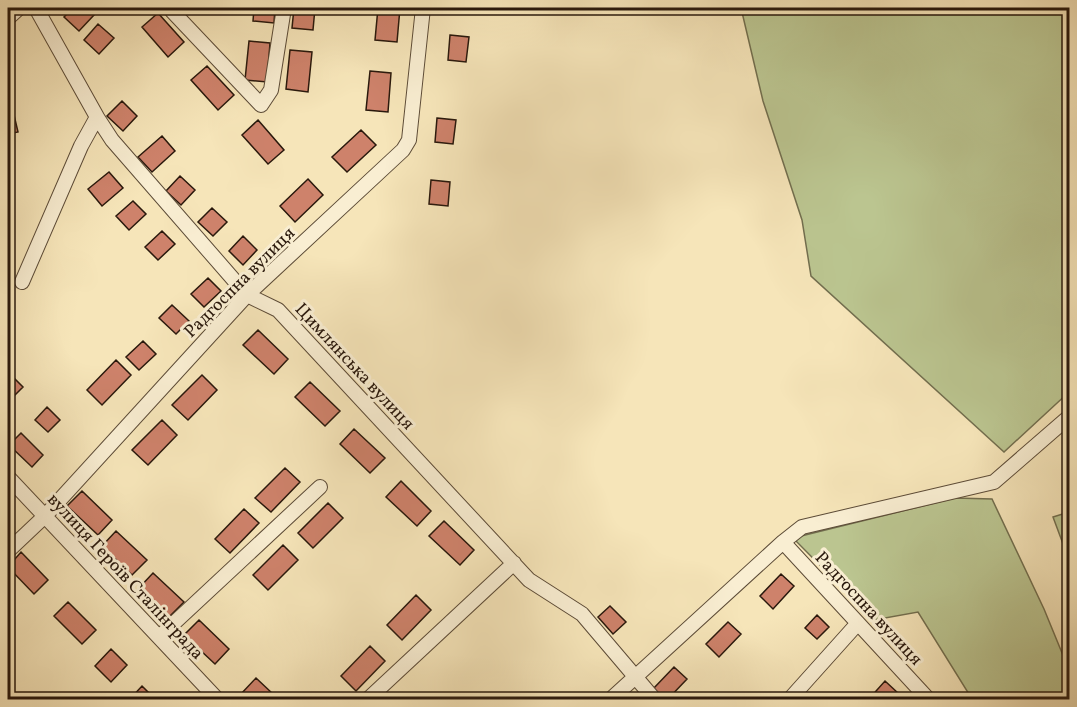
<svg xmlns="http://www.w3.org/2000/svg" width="1077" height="707" font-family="Vollkorn,serif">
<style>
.green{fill:#bbc590;stroke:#726e4e;stroke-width:1.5}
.building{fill:#ce826b;stroke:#29180c;stroke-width:1.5}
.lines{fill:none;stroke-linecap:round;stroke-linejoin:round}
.minor-casing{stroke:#5c4b37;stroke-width:16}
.minor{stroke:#f9eed2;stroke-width:14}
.labels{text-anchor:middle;stroke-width:6;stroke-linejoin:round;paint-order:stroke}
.street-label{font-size:18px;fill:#29180c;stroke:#f9eed2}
</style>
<rect width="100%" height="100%" fill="#f6e5b9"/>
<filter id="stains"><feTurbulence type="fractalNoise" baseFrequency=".00333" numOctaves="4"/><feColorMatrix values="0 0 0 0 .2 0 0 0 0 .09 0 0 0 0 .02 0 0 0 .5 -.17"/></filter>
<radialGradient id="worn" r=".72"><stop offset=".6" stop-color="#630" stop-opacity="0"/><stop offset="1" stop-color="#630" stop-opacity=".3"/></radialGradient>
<!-- green -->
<path class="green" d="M 741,8 L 1069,8 L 1069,392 L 1004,452 L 811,276 L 802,220 L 763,101 Z
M 955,498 L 992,499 L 1044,609 L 1069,670 L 1069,699 L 972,699 L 918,612 L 874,620 L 793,538 Z
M 1069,512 L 1070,512 L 1069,560 L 1053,517 Z"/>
<!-- building -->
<path class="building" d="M 73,8 L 86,8 L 94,15 L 79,31 L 64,17 Z
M 254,8 L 275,8 L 274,23 L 253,21 Z
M 294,8 L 315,8 L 313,30 L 292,28 Z
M 378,8 L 400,8 L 397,42 L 375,40 Z
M 158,13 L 184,42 L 168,57 L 142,27 Z
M 98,24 L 114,38 L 99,54 L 84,40 Z
M 450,35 L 469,37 L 466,62 L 448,60 Z
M 249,41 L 270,43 L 267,82 L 245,80 Z
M 290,50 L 312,52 L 308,92 L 286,89 Z
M 207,66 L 234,95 L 218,110 L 191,80 Z
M 370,71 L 391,73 L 388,112 L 366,110 Z
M 122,101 L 137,116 L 123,131 L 107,116 Z
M 14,115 L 18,132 L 8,134 L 8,116 Z
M 437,118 L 456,120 L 453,144 L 435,142 Z
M 258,120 L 284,150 L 268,164 L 242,135 Z
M 361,130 L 376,145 L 347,172 L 332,157 Z
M 162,136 L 175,151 L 152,172 L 138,157 Z
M 109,172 L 123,188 L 102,206 L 88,189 Z
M 180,176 L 195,190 L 181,205 L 166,191 Z
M 308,179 L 323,195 L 295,222 L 280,206 Z
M 431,180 L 450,182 L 448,206 L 429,204 Z
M 133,201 L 146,214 L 129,230 L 116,216 Z
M 212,208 L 227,222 L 213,236 L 198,222 Z
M 162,231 L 175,244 L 158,260 L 145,247 Z
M 243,236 L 257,250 L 243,265 L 229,251 Z
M 8,262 L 14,293 L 8,294 Z
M 208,278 L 221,291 L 204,307 L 191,294 Z
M 172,305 L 189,321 L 176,334 L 159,318 Z
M 258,330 L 288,359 L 274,374 L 243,345 Z
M 143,341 L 156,354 L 139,370 L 126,357 Z
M 116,360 L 131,375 L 102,405 L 87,390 Z
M 10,374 L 23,387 L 11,399 L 8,396 L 8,377 Z
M 202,375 L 217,390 L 188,420 L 172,405 Z
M 310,382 L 340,411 L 325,426 L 295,397 Z
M 47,407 L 60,420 L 48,432 L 35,420 Z
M 162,420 L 177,435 L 148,465 L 132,450 Z
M 354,429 L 385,458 L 370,473 L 340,444 Z
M 21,433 L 43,455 L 32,467 L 9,445 Z
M 285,468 L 300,482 L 271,512 L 255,498 Z
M 401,481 L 431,511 L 417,526 L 386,497 Z
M 82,491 L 112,520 L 98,535 L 67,506 Z
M 328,503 L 343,518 L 313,548 L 298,533 Z
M 244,509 L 259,523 L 230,553 L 215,539 Z
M 444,521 L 474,550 L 460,565 L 429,536 Z
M 116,531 L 147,560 L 132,575 L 102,546 Z
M 283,545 L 298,560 L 268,590 L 253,575 Z
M 21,552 L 48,580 L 34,594 L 8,567 Z
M 153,573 L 184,602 L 169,617 L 139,588 Z
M 781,574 L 794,586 L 773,609 L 760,596 Z
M 416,595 L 431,610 L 402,640 L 387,625 Z
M 68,602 L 96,630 L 82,644 L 54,616 Z
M 610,606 L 626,622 L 613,634 L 598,617 Z
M 817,615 L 829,627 L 817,639 L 805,628 Z
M 199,620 L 229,649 L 215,664 L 184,635 Z
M 728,622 L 741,634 L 719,657 L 706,644 Z
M 370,646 L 385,661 L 356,691 L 341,676 Z
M 111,649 L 127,665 L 111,682 L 95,666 Z
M 674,667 L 687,679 L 667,700 L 664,700 L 653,689 Z
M 256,678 L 273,694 L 268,700 L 245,700 L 240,695 Z
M 885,681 L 898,693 L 892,700 L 868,700 Z
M 142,686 L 156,700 L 129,700 Z"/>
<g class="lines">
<defs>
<path id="minor" d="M 36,8 L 97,117 L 112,140 L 247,295 L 278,310 L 529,580 L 582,614 L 655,700
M 172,11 L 261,105 L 271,90 L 284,8
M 8,18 L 19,8
M 22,282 L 81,146 L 97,117
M 8,477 L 218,700
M 783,542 L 929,700
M 8,551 L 45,516 L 247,295 L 403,150 L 409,140 L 423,8
M 159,637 L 320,487
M 367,700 L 514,563
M 610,700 L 783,542 L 802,527 L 994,482 L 1070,416
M 789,700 L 858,623"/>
</defs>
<!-- minor casing -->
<use href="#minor" class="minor-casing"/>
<!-- minor -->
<use href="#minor" class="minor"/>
</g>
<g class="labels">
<!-- street labels -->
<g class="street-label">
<text transform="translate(239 282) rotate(-45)" y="6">Радгоспна вулиця</text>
<text transform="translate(355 366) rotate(47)" y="6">Цимлянська вулиця</text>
<text transform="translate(126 576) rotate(47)" y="6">вулиця Героїв Сталінграда</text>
<text transform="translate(869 608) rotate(47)" y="6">Радгоспна вулиця</text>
</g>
</g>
<!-- margin -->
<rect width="1077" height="707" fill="none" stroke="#f6e5b9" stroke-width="30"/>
<rect x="9" y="9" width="1059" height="689" fill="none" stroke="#29180c" stroke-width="3"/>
<rect x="15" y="15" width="1047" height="677" fill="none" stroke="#29180c" stroke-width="1.5"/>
<rect width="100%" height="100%" filter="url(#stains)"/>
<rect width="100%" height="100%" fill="url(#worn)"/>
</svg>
